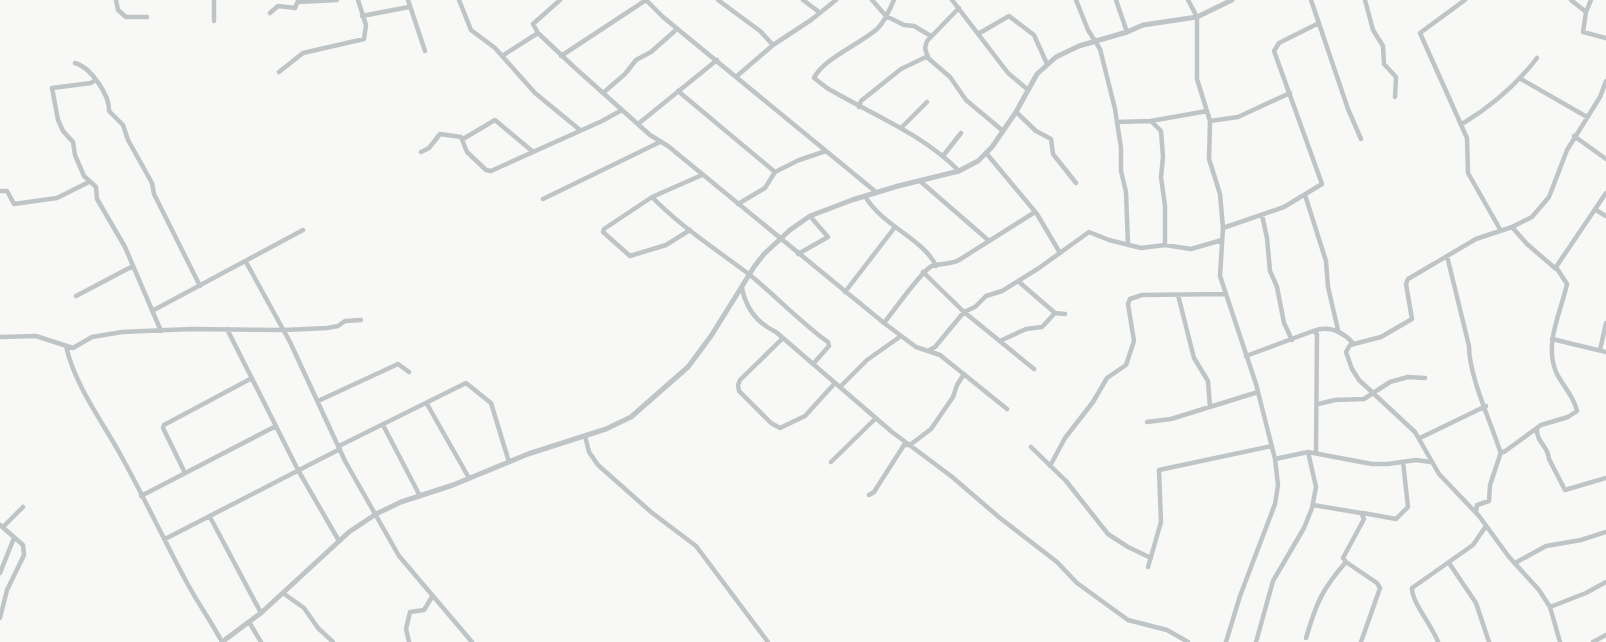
<svg xmlns="http://www.w3.org/2000/svg" width="1606" height="642" font-family="Rubik,sans-serif">
<style>
.lines{fill:none;stroke-linecap:round;stroke-linejoin:round}
.minor{stroke:#bfc5c7;stroke-width:4.5}
.tertiary{stroke:#bfc5c7;stroke-width:5}
</style>
<rect width="100%" height="100%" fill="#f8f8f6"/>
<g class="lines">
<!-- minor -->
<path class="minor" d="M 116,0 L 118,10 L 126,17 L 147,17
M 408,0 L 425,51
M 459,0 L 471,30 L 495,48 L 535,93 L 580,130
M 560,0 L 533,24 L 538,33 L 574,67 L 650,135 L 668,146 L 884,323 L 916,347 L 940,355 L 1007,409
M 646,0 L 663,17 L 876,192
M 718,0 L 760,31 L 773,45
M 803,0 L 819,12
M 872,0 L 886,16 L 904,25 L 914,26 L 931,36
M 894,0 C 889,10 885,22 877,29 C 860,44 823,59 814,78 L 827,88 C 871,114 923,134 959,171
M 952,0 L 1008,73 L 1027,89
M 1076,0 L 1088,30 L 1100,49 L 1115,109 L 1121,148 L 1121,171 L 1126,192 L 1128,245
M 1116,0 L 1127,32
M 1188,0 L 1197,17 L 1197,79 L 1210,121 L 1209,159 L 1220,194 L 1223,228 L 1220,276 L 1256,384 L 1275,459 L 1278,485 L 1275,504 L 1240,596 L 1226,642
M 1311,0 L 1348,109 L 1361,139
M 1365,0 L 1373,30 L 1383,46 L 1384,64 L 1396,77 L 1395,97
M 1465,0 L 1420,33 L 1467,138 L 1468,173 L 1501,231
M 1571,0 L 1586,12 L 1583,32 L 1606,38
M 298,2 L 337,0
M 959,8 L 927,41 L 925,48 L 928,58 L 950,77 L 966,100 L 1003,131
M 1586,12 L 1591,0
M 270,13 L 278,6 L 295,8 L 298,1
M 362,16 L 409,7
M 214,21 L 214,0
M 978,34 L 1009,16 L 1034,35 L 1047,64
M 502,56 L 538,33
M 561,56 L 646,0
M 75,63 C 91,67 110,96 109,111 L 123,125 L 128,140 L 152,183 L 154,194 L 200,286
M 279,72 L 303,53 L 364,39 L 366,25 L 358,0
M 737,76 L 773,45 L 811,20 L 836,0
M 1521,79 L 1587,117
M 95,80 L 91,83 L 52,88 L 58,120 L 63,131 L 73,142 L 75,155 L 84,176 L 96,187 L 97,199 L 125,247 L 161,331
M 678,91 L 775,172
M 603,93 L 625,74 L 636,60 L 651,52 L 677,29
M 859,107 L 861,101 L 901,69 L 928,56
M 1016,112 L 1036,131 L 1051,139 L 1053,154 L 1076,183
M 1151,121 L 1161,131 L 1163,157 L 1161,177 L 1165,206 L 1165,245
M 1210,121 L 1238,117 L 1290,93
M 1118,122 L 1151,121 L 1207,111
M 638,124 L 717,60
M 1462,124 C 1490,107 1517,84 1537,58
M 901,128 L 927,102
M 1574,136 L 1606,159
M 463,139 L 495,120 L 532,151
M 421,152 L 429,148 L 440,134 L 461,137 L 467,152 L 486,170 L 491,171 L 602,121 L 622,110
M 987,154 L 1037,214 L 1060,253
M 943,156 L 961,133
M 702,175 L 652,197 C 681,227 717,250 750,275 C 777,297 800,322 828,342 L 829,346 L 813,364
M 920,181 L 988,240
M 0,191 L 7,191 L 14,204 L 57,198 L 89,182
M 1305,195 L 1326,261 L 1328,287 L 1338,330
M 865,196 C 881,225 925,240 936,266
M 652,197 L 604,229 L 603,232 L 630,256 L 666,245 L 690,230
M 543,199 L 660,142
M 738,204 L 765,188 L 775,172 L 799,160 L 826,151
M 1596,210 L 1606,216
M 1262,215 L 1267,238 L 1270,271 L 1277,287 L 1284,323 L 1292,340
M 1512,227 L 1527,244 L 1556,269
M 1223,228 L 1284,207 L 1322,184 L 1274,51 L 1279,43 L 1319,23
M 798,254 L 828,237 L 810,216
M 1447,256 L 1469,346 C 1469,376 1490,420 1500,451 L 1504,452 L 1541,425 L 1568,417 L 1577,411 C 1574,396 1562,385 1556,372 C 1544,343 1561,312 1567,284 L 1556,267 L 1606,193
M 246,262 L 290,342 L 345,461 L 399,556 L 472,642
M 923,272 L 964,312 L 1034,369
M 1018,281 L 1055,313 L 1065,314
M 742,288 C 746,309 757,323 776,332 L 892,432 L 951,476 L 1000,518 L 1057,562 L 1077,583 L 1128,620 L 1167,630 L 1188,642
M 845,292 L 895,227
M 1178,295 L 1194,358 L 1208,381 L 1210,407
M 76,296 L 133,266
M 152,311 L 303,230
M 884,323 C 892,313 923,269 932,266 C 940,263 950,265 959,260 L 1035,212
M 227,329 L 298,470 L 339,541
M 1313,331 C 1329,325 1342,331 1353,343
M 0,337 L 36,336 L 73,348 L 92,337 L 122,332 L 191,329 L 284,330 L 327,328 L 338,326 L 345,321 L 361,320
M 783,338 L 740,380 L 738,385 L 739,391 L 771,423 L 780,428 L 805,416 L 835,383
M 1552,339 L 1606,352
M 1002,340 L 1026,329 L 1042,327 L 1055,313
M 66,346 C 74,383 101,420 119,452 C 143,495 163,538 186,581 C 197,602 211,621 222,642
M 1600,350 L 1606,323
M 928,351 L 935,347 L 964,312 L 975,307 L 986,296 L 1002,291 L 1039,268 L 1089,232 L 1109,240 L 1141,248 L 1165,245 L 1191,249 L 1222,240
M 1246,356 L 1313,331 L 1317,334 L 1316,453
M 840,387 L 867,360 L 901,336
M 318,401 L 398,364 L 409,372
M 427,404 L 469,478
M 1318,404 L 1335,400 L 1364,399 L 1390,382 L 1408,377 L 1425,378
M 1147,422 L 1171,419 L 1258,392
M 383,425 L 420,496
M 1537,428 C 1536,443 1548,445 1549,459 L 1565,490 L 1606,478
M 585,436 L 589,452 L 598,465 L 651,512 L 696,546 L 768,642
M 1420,438 L 1486,406
M 339,446 L 466,383 L 491,403 L 509,462
M 1031,447 L 1066,481 L 1108,534 L 1128,547 L 1151,558
M 1275,459 L 1308,452 L 1372,464 L 1388,464 L 1416,460 L 1431,462
M 831,462 L 876,418
M 1050,466 L 1065,438 L 1093,402 L 1107,378 L 1126,365 L 1134,341 L 1128,304 L 1130,299 L 1142,295 L 1226,294
M 185,473 L 163,428 L 164,425 L 252,378
M 869,495 L 874,492 L 904,445 L 910,445 L 931,429 L 953,397 L 957,385 L 964,374
M 141,496 L 276,426
M 1476,512 L 1477,505 L 1489,501 L 1490,485 L 1501,452
M 1363,513 L 1396,519 L 1408,507 L 1403,462
M 210,517 L 261,613
M 0,525 L 23,545 L 24,555 L 7,590 L 0,618
M 3,527 L 23,507
M 165,539 L 340,449
M 1346,562 L 1377,583 L 1380,588 L 1361,642
M 1449,563 L 1476,603 L 1489,642
M 1515,563 L 1546,546 L 1581,540 L 1606,532
M 1148,567 L 1161,522 L 1159,470 L 1272,446
M 0,573 L 14,538
M 283,593 L 304,608 L 318,628 L 333,642
M 1550,607 L 1586,593 L 1606,582
M 249,622 L 261,642
M 1306,638 C 1316,604 1322,589 1346,562 L 1343,558 L 1364,519 L 1361,513 L 1313,505
M 409,642 L 406,629 L 410,612 L 424,610 L 432,597
M 1256,642 L 1273,581 L 1304,528 L 1312,508 L 1316,487 L 1308,452
M 1438,642 C 1433,627 1411,601 1412,588 L 1473,545 L 1486,526
M 1560,642 L 1550,607 L 1539,590 L 1509,557 L 1479,516 L 1439,474 L 1415,432 L 1359,380 L 1352,369 L 1346,352 L 1350,345 L 1381,337 L 1412,319 L 1406,284 L 1408,279 L 1476,239 L 1512,227 L 1532,217 L 1549,197 L 1567,150 L 1600,97 L 1606,81
M 1593,642 L 1606,635"/>
<!-- tertiary -->
<path class="tertiary" d="M 222,642 L 261,613 L 349,532 L 376,514 L 401,502 L 453,485 L 528,454 L 606,429 L 631,417 L 688,367 L 711,336 L 754,267 L 764,254 L 790,230 L 810,216 L 852,200 L 898,186 L 959,171 L 978,161 L 992,147 L 1016,112 L 1037,74 L 1056,57 L 1079,46 L 1127,32 L 1143,25 L 1197,17 L 1232,0"/>
</g>
</svg>
